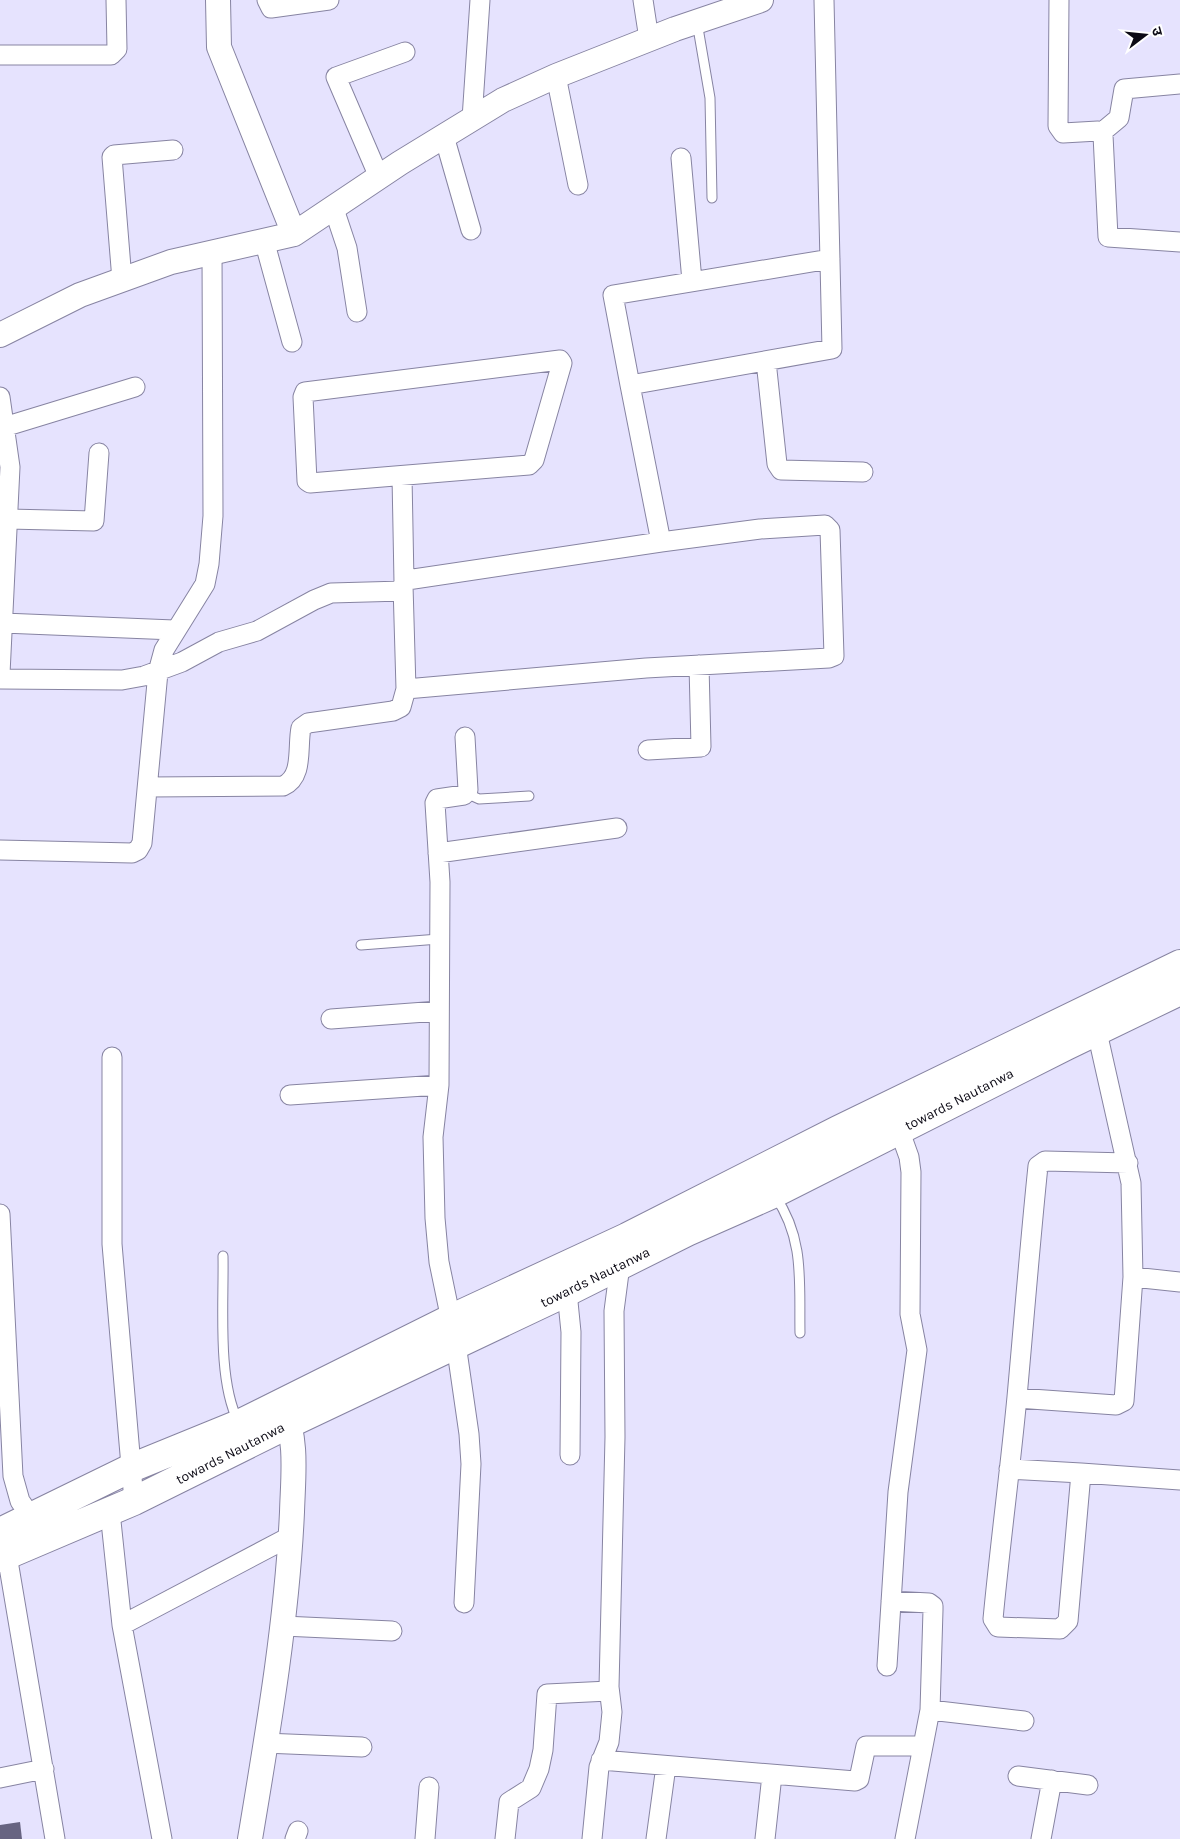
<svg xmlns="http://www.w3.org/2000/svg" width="1180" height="1839" font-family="Karla,'Noto Sans Devanagari',sans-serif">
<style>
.building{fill:#676481}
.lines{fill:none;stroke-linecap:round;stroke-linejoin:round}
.service-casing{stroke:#8784a2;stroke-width:11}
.minor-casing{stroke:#8784a2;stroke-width:21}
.tertiary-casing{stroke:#8784a2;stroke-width:26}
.primary-casing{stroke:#8784a2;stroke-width:30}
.service{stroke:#fff;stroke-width:9}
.minor{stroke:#fff;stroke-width:19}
.tertiary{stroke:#fff;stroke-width:24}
.primary{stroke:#fff;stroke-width:28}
.labels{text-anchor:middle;stroke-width:4;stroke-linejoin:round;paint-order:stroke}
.street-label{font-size:14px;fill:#0c0a15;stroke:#fff}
</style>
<rect width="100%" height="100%" fill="#e6e3fe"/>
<!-- building -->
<path class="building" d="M 20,1822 L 22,1839 L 0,1839 L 0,1825 Z"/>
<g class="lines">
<defs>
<path id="service" d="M 697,22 L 710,98 L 712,198
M 466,793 L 479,799 L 529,796
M 361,945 L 439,939
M 775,1196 C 805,1239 799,1283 800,1333
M 223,1256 C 224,1303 217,1379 238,1421"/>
<path id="minor" d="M 267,0 L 271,8 L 329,0
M 643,0 L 649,39
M 1059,0 L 1058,126 L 1063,133 L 1098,131 L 1103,135 L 1108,237 L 1180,242
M 0,55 L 111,55 L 117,49 L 116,0
M 556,76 L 578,185
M 472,119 L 480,0
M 1101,133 L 1119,118 L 1124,89 L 1180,84
M 444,136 L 471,230
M 681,158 L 692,281
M 379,177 L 336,77 L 405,52
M 334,209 L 347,248 L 357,312
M 264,240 L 292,342
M 122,280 L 112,157 L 114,155 L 173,150
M 560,360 L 562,363 L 534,460 L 529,465 L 310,483 L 307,481 L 303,397 L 305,392 Z
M 766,361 L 777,464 L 781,470 L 863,472
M 630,385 L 613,295 L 830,259
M 0,397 L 10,467 L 0,674
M 4,427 L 135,387
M 402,476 L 404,582
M 8,519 L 94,521 L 99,453
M 3,623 L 174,630
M 0,679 L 122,680 L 144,676 L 182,662 L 219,642 L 257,631 L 314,600 L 331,593 L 403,591
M 406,689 L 646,668 L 829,658 L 834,656 L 830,530 L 825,525 L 760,529 L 661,542
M 648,750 L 701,747 L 699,665
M 148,787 L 283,786 C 304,777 297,747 301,728 L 308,723 L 393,711 L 401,707 L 406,689 L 403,585 L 407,580 L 661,542 L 630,385 L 832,349 L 824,0
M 0,850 L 132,853 L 138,850 L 142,843 L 158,672 L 164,650 L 205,584 L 209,564 L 213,516 L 212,251
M 438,853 L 617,828
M 331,1019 L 439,1011
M 112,1057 L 112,1244 L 134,1501
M 290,1095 L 439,1085
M 0,1214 L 13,1476 L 20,1501 L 31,1517
M 1133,1277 L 1180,1282
M 567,1292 L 571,1332 L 570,1455
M 1017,1398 L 1116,1405 L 1124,1401 L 1133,1277 L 1131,1183 L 1097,1032
M 1009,1469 L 1081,1473 L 1068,1621 L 1060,1629 L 998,1627 L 993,1619 C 1000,1545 1010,1471 1017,1397 C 1024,1320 1030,1243 1038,1166 L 1045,1161 L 1128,1163
M 1081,1473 L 1180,1480
M 110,1512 L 122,1625 L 162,1839
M 7,1555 L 55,1839
M 891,1601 L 929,1603 L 933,1606 L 933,1610 L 930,1710 L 905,1839
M 464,1603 L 471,1464 L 469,1434 L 456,1344 L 439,1262 L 435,1218 L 433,1137 L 439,1085 L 440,882 L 435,803 L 437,799 L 464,795 L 468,790 L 465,737
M 122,1625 L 291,1536
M 283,1626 L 392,1631
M 887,1666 L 898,1492 L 917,1350 L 910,1314 L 911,1172 L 909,1157 L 899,1129
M 930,1710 L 1024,1721
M 264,1743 L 362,1747
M 601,1760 L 855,1781 L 859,1779 L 866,1746 L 923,1746
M 1018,1776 L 1088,1785
M 0,1778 L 44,1769
M 295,1839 L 298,1831
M 425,1839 L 429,1787
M 505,1839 L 509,1802 L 531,1788 L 539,1769 L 543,1750 L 547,1694 L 609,1691
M 592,1839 L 599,1767 L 609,1742 L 612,1712 L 609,1687 L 615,1437 L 614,1311 L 620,1265
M 656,1839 L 666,1766
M 765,1839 L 772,1775
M 1041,1839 L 1052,1780"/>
<path id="tertiary" d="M 218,0 L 219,47 L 294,234
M 0,335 L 80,295 L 171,262 L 294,234 L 400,163 L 503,100 L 556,76 L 675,29 L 761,0
M 250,1839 C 268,1731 287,1621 292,1512 C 293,1477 298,1439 283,1407"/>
<path id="primary" d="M 0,1532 L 131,1468 L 239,1424 L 450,1319 L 627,1237 L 838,1130 L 1180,964
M 0,1558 L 134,1501 L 295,1421 L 567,1292 L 687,1232 L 773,1194 L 1066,1046 L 1180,991"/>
</defs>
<!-- service casing -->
<use href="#service" class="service-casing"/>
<!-- minor casing -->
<use href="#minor" class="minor-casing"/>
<!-- tertiary casing -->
<use href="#tertiary" class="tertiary-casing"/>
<!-- primary casing -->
<use href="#primary" class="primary-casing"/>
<!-- service -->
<use href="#service" class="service"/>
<!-- minor -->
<use href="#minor" class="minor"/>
<!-- tertiary -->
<use href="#tertiary" class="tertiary"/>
<!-- primary -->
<use href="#primary" class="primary"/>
</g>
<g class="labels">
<!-- street labels -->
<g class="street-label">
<text transform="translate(959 1099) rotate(-27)" y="5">towards Nautanwa</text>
<text transform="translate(595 1277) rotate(-26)" y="5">towards Nautanwa</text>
<text transform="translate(230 1453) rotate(-27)" y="5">towards Nautanwa</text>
</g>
</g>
<!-- north arrow -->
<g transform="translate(1145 35) rotate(74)" stroke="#ffffff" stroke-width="4" paint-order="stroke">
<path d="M0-4L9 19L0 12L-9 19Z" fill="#0c0a15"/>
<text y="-8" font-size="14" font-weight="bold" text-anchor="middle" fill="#0c0a15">उ</text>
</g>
</svg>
